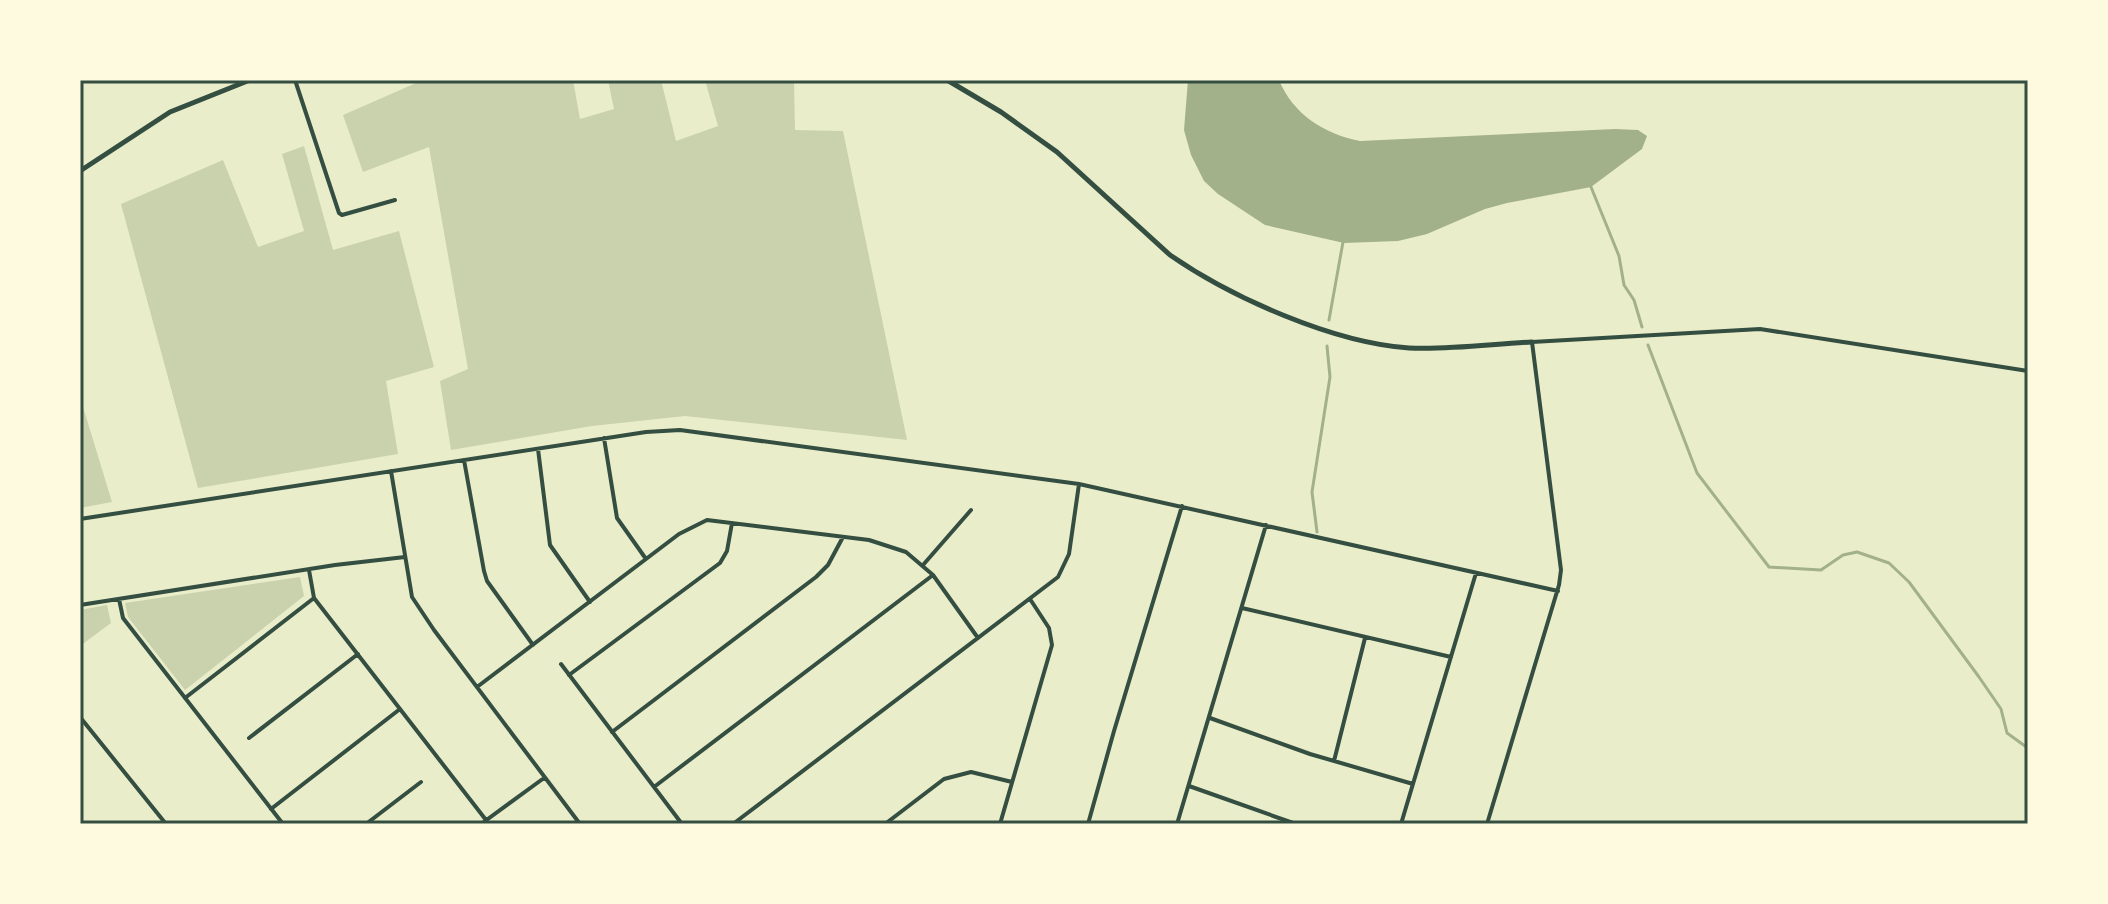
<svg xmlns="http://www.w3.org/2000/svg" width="2108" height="904" font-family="'Titillium Web',sans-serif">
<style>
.green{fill:#cad2ad}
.water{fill:#a3b18a}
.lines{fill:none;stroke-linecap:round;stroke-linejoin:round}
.stream{stroke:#a3b18a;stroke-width:3}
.minor{stroke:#344e41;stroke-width:4}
.tertiary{stroke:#344e41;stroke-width:5}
.neatline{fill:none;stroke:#344e41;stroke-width:3}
</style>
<rect width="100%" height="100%" fill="#e9edc9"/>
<!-- green -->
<path class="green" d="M 423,80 L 573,80 L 580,119 L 614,109 L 608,80 L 661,80 L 676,141 L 718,126 L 705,80 L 794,80 L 795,130 L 843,131 L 907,440 L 685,416 L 592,426 L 451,450 L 440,381 L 468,369 L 429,147 L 363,172 L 343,115 Z
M 304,146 L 333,250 L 399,231 L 434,367 L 386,381 L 398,454 L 198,488 L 121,204 L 223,160 L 258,247 L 304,231 L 282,154 Z
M 80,397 L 112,502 L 80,508 Z
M 300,577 L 304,596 L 185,690 L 128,617 L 125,603 Z
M 107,605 L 111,623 L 80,646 L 80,610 Z"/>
<!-- water -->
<path class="water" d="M 1188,80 L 1279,80 C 1293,114 1324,134 1360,141 L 1615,129 L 1638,130 L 1647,136 L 1642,149 L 1591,187 L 1507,203 L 1485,209 L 1427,234 L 1398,241 L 1344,243 L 1265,225 L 1218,194 L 1204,181 L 1191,155 L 1184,130 Z"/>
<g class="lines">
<!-- stream -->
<path class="stream" d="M 1591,187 L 1619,256 L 1624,285 L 1634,300 L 1642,327
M 1329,320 L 1343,242
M 1648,345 L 1697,473 L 1769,567 L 1821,570 L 1843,555 L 1857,552 L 1889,563 L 1909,582 L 1979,677 L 2001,709 L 2007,733 L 2025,746
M 1317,532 L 1312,492 L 1330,377 L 1327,346"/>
<!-- minor -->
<path class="minor" d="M 295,80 L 339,213 L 342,215 L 395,200
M 604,438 L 617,518 L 646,559
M 538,449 L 550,545 L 590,602
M 464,460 L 484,571 L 487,581 L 533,645
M 391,471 L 412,597 L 434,630 L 580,824
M 80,519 L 646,432 L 680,430 L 1079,484 L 1558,591
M 923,565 L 971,510
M 309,570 L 314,598 L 486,820
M 119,599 L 123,618 L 283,824
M 80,605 L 335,565 L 405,557
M 1242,608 L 1451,657
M 561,664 L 682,824
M 569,675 L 720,563 L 727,551 L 732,523
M 477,687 L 679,534 L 707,520 L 869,540 L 906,552 L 933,575 L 978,638
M 185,698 L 314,598
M 80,717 L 166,824
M 1210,718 L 1310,754 L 1413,784
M 612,732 L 816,577 L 828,565 L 843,537
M 249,738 L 358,654
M 1334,761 L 1365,638
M 1189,786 L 1296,824
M 654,787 L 933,575
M 271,809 L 400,709
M 366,824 L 421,782
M 481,824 L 544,778
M 733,824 L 1058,577 L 1069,554 L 1079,484
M 885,824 L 944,779 L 971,772 L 1012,782
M 1000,824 L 1052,645 L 1049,628 L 1030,599
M 1088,824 L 1114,731 L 1182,506
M 1177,824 L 1266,525
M 1401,824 L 1476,573
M 1487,824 L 1559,585 L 1561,570 L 1532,342 L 1760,329 L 2028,371"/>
<!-- tertiary -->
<path class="tertiary" d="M 947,80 L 1001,112 L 1057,152 L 1170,255 C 1232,298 1334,343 1409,348 C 1449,350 1492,344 1532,342
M 80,171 L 170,112 L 250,80"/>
</g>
<!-- border -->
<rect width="2108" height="904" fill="none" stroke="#fefae0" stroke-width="164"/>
<rect x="82" y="82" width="1944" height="740" class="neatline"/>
</svg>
